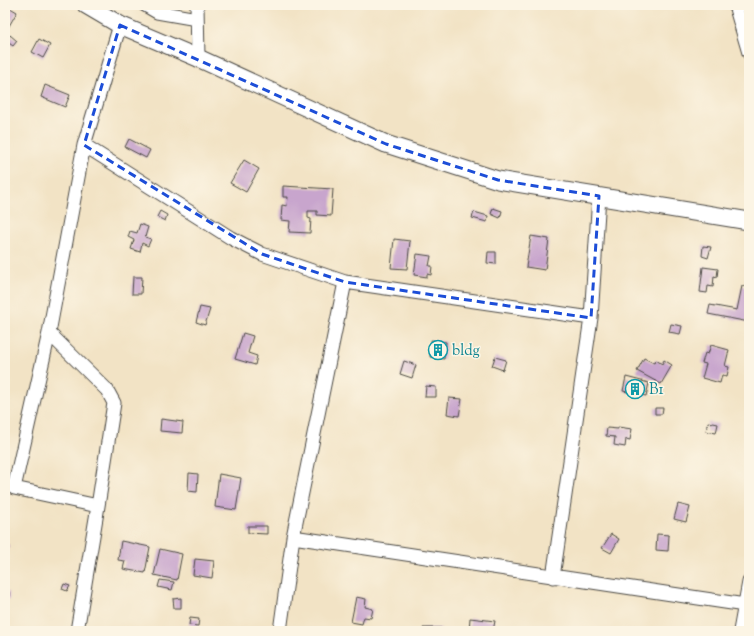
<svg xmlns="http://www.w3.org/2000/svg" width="754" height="636" font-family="'Sorts Mill Goudy',serif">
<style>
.building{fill:#c8a5cd}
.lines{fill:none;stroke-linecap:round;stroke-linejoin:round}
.minor-casing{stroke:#494742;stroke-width:15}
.tertiary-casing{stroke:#494742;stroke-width:19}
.minor{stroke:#fff;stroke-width:13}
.tertiary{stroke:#fff;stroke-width:17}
.marked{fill:none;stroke:#1d4ed8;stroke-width:3;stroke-dasharray:8 5;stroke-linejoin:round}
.labels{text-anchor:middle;stroke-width:3;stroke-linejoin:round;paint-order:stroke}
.culture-label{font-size:15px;fill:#0d838f;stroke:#fcf5e5;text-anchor:start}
</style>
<rect width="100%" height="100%" fill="#fcf5e5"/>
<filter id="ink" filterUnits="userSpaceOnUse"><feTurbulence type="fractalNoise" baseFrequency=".025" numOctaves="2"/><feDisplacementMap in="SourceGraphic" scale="8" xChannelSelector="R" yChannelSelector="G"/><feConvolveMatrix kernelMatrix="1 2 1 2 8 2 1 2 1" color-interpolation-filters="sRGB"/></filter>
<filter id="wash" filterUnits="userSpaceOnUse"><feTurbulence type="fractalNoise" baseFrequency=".012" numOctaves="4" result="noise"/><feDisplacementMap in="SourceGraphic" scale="16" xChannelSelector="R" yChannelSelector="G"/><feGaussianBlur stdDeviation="0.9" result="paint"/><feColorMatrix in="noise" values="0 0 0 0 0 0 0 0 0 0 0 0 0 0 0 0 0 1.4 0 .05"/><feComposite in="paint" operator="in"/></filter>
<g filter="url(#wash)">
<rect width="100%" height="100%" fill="#f2e3c5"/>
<g id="blocks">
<!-- building -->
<path class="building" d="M 5,5 L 17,12 L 5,33 Z
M 10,35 L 17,41 L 13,46 L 6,41 Z
M 39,39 L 50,45 L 43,58 L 32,52 Z
M 45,85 L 70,95 L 65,107 L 41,97 Z
M 129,139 L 150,150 L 146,158 L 125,147 Z
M 244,160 L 259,169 L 246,192 L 230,183 Z
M 283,186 L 333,189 L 331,216 L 317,215 L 317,211 L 308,211 L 308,218 L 311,219 L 310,233 L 289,232 L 290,221 L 281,220 L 282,205 L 287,206 L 288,197 L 283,197 Z
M 493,208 L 502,211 L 500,218 L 491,214 Z
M 160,211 L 167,215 L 165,221 L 157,217 Z
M 474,212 L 488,216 L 487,222 L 472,218 Z
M 140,224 L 148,227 L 145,237 L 151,239 L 148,246 L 142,243 L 140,252 L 131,249 L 134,240 L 128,237 L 130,231 L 137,233 Z
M 531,236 L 549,239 L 545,270 L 526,267 Z
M 394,239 L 410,241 L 407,269 L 391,268 Z
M 703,246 L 711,247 L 708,258 L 702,256 Z
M 488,252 L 496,252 L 496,264 L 487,263 Z
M 417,254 L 431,256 L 429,266 L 432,266 L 431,275 L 427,274 L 427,277 L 414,275 Z
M 703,267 L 718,269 L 717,277 L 714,276 L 713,287 L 708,286 L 707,293 L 700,292 Z
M 133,277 L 142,277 L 141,294 L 132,294 Z
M 742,286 L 749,287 L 749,322 L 708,314 L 710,305 L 737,310 Z
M 200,307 L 210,309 L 205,325 L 196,322 Z
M 671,324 L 682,326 L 680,334 L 669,332 Z
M 243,333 L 253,336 L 248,353 L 257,356 L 255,365 L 235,359 Z
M 431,340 L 446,342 L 444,359 L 430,357 Z
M 711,345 L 729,350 L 725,366 L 729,367 L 727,376 L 722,375 L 720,383 L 702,378 L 706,364 L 702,363 L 705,353 L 708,354 Z
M 495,357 L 506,360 L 503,370 L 492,366 Z
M 644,358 L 654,363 L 656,360 L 662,364 L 664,360 L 672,365 L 661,384 L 637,371 Z
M 404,361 L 416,365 L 412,378 L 400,374 Z
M 626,377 L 649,383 L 646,396 L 623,391 Z
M 426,386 L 436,387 L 436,397 L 425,397 Z
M 449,398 L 462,399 L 459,416 L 447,414 Z
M 655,408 L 663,408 L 662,414 L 655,414 Z
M 161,419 L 183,422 L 182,433 L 160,431 Z
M 708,422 L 718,424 L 716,433 L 706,431 Z
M 618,427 L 632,429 L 630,440 L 626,439 L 625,447 L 614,445 L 615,437 L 606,436 L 607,428 L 618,429 Z
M 189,473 L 198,474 L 197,492 L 188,491 Z
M 219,474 L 241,478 L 236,510 L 215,507 Z
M 678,504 L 690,507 L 686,522 L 674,519 Z
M 248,526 L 267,526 L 267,534 L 248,533 Z
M 611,534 L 619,539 L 611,553 L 602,548 Z
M 657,534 L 669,535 L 668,551 L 656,550 Z
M 121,541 L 150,547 L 145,573 L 123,569 L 125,561 L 118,560 Z
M 5,543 L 10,546 L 7,552 L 5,551 Z
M 160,549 L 182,554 L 177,580 L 154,575 Z
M 195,559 L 214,561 L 212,578 L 193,575 Z
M 160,580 L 174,582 L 172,590 L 158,587 Z
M 64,584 L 70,586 L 67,591 L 62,589 Z
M 5,591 L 9,592 L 9,600 L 5,600 Z
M 356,597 L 366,599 L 365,607 L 373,609 L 371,618 L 364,617 L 362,624 L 351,622 Z
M 181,598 L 181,608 L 174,608 L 173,599 Z
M 190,618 L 199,619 L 198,626 L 189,625 Z
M 470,618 L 495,621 L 493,631 L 469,631 Z
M 423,628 L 441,628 L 441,631 L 423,631 Z"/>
</g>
</g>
<g filter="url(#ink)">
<use href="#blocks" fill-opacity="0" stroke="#494742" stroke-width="1"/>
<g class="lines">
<defs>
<path id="minor" d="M 145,5 L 157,12 L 197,19
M 197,5 L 198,58
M 735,5 L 749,53
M 84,145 L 231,238 L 262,254 L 345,282
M 49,333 L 107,390 L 114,403 L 98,506
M 293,537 L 745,605
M 553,577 L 591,318
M 77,631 L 98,506 L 14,488 L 49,333 L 84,145 L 120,25
M 280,631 L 293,537 L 345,282 L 591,318 L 599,196
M 740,631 L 749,582"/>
<path id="tertiary" d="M 86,5 L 120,25 L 198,58 L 386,144 L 498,180 L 749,221"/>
</defs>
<!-- minor casing -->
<use href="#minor" class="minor-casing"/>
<!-- tertiary casing -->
<use href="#tertiary" class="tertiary-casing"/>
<!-- minor -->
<use href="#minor" class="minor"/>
<!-- tertiary -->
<use href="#tertiary" class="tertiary"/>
</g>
</g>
<!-- marked area -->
<path class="marked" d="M 120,25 L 386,144 L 498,180 L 599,196 L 591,318 L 345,282 L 262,254 L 84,145 Z"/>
<!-- icons -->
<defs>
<symbol id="building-ring" viewBox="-11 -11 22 22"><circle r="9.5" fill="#fcf5e5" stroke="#0f9aa8" stroke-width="1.5"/><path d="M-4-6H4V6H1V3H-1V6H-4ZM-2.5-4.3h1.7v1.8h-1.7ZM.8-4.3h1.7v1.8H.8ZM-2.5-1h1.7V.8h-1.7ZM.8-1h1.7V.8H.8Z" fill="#0f9aa8"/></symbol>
</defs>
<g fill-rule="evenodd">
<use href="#building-ring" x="427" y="339" width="22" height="22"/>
<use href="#building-ring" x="624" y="378" width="22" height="22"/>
</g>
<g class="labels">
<!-- culture labels -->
<g class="culture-label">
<text x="452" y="355">bldg</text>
<text x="649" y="394">B1</text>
</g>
</g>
<!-- margin -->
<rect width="754" height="636" fill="none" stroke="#fcf5e5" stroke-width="20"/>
</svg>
